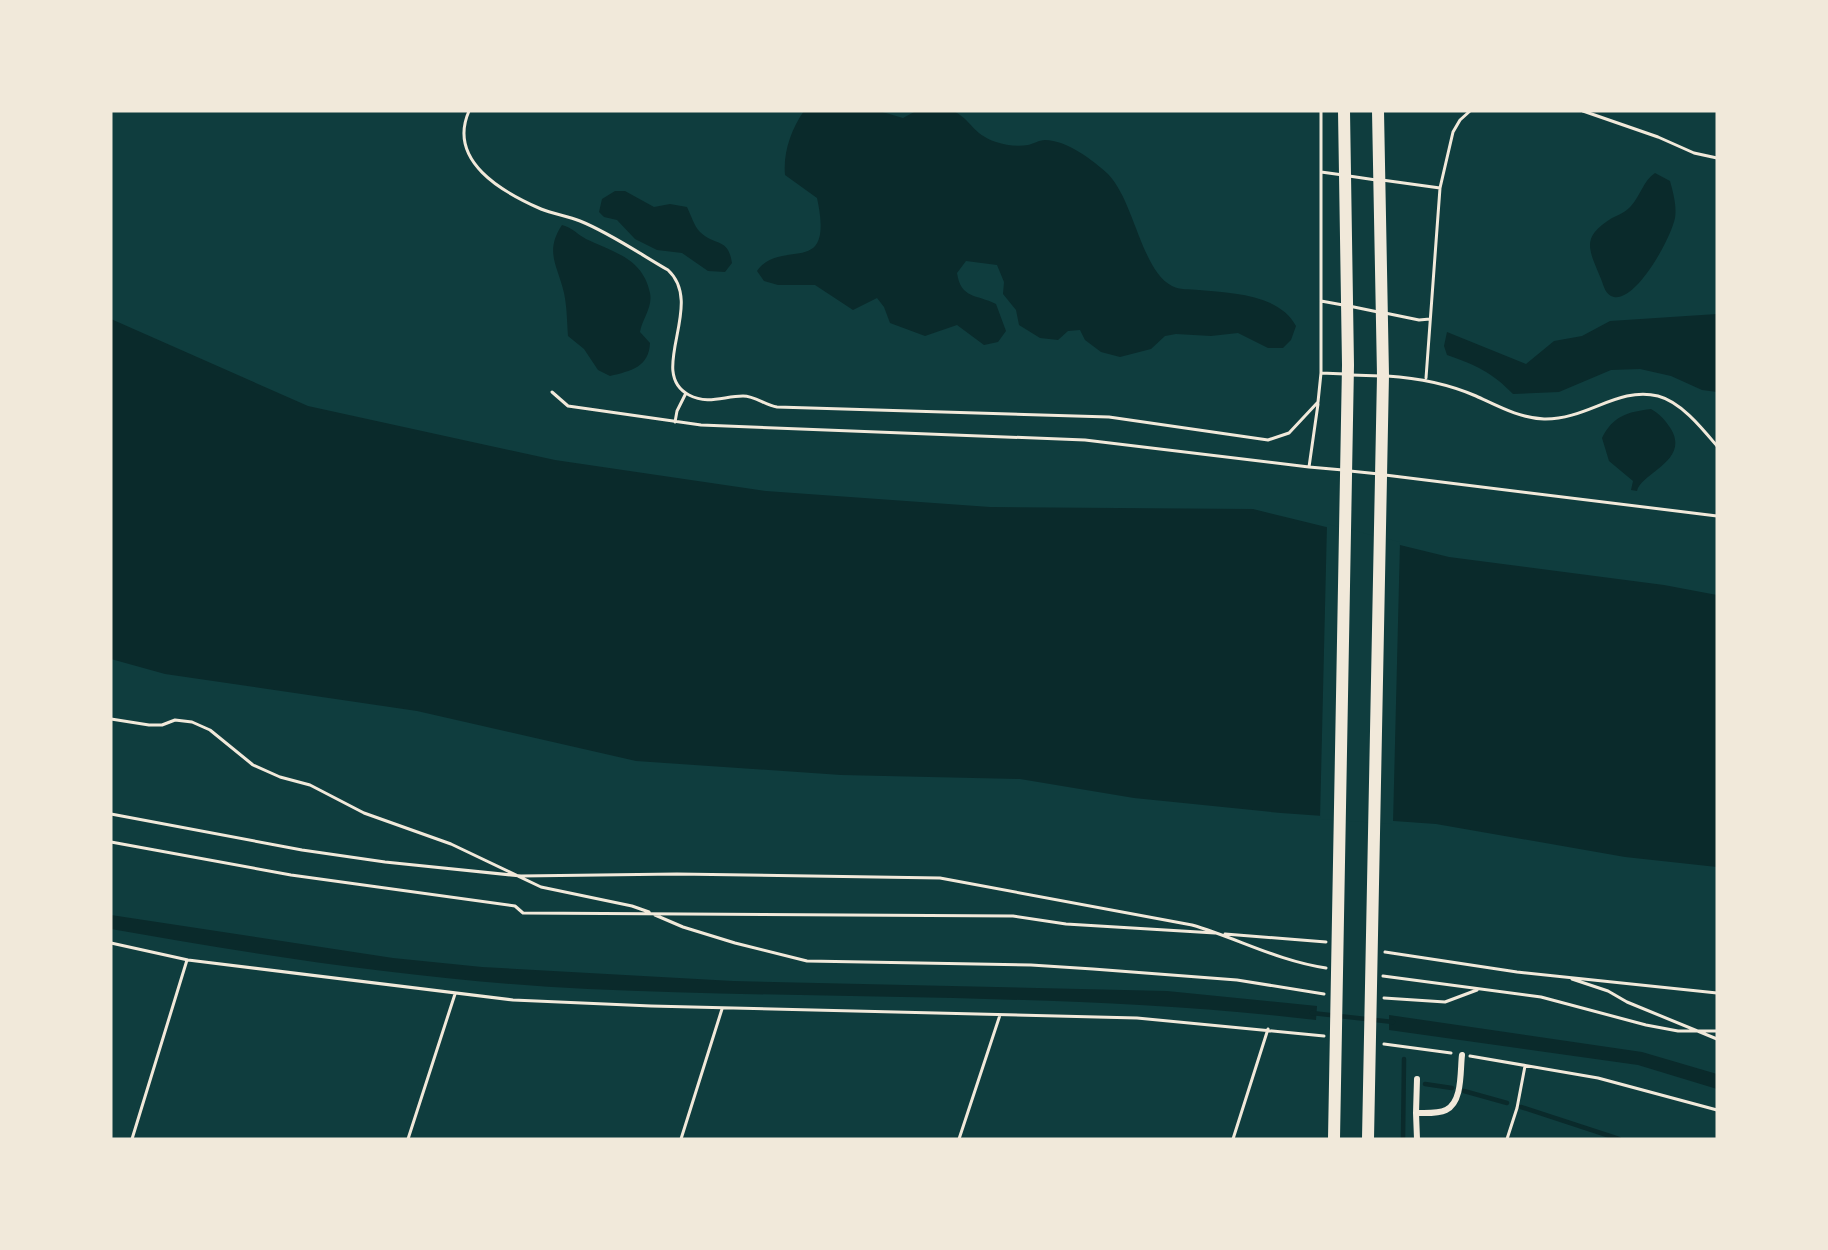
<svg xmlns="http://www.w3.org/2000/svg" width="1828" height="1250" font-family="'Noto Serif',serif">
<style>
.water{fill:#0a2a2b}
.pier{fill:#0f3d3e}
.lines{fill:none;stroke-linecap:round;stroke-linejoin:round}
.stream{stroke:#0a2a2b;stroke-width:4.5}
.path{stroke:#f1e9da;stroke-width:3}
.service{stroke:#f1e9da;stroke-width:3}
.minor{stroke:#f1e9da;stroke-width:6}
.motorway{stroke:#f1e9da;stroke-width:12}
</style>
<rect width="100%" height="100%" fill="#0f3d3e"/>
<!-- water -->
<path class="water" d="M 804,111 L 879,111 L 903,118 L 916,111 L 953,111 C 971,119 972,134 996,142 C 1006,145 1017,147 1028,145 C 1033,144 1039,140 1045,140 C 1066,140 1093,160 1108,174 C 1135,202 1141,270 1172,286 C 1179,290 1190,289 1199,290 C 1231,293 1279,294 1296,326 L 1291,340 L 1283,348 L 1268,348 L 1238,333 L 1211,336 L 1176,334 L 1165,336 L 1151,349 L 1120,357 L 1101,352 L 1085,340 L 1080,330 L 1068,331 L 1058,340 L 1040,338 L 1019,325 L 1016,310 L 1003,294 L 1004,282 L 997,265 L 966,261 L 957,273 C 961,299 976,294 996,304 L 1006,331 L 998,342 L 984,345 L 957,325 L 925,336 L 890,323 L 884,307 L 877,298 L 853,310 L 815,285 L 778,285 L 764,281 L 757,271 C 782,236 835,281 817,198 L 785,175 C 783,153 791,129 804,111 Z
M 1655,173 L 1670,181 C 1673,192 1677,206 1675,218 C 1671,238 1637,301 1614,297 C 1605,295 1604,286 1601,279 C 1589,249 1580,238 1612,218 C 1619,215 1627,211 1631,206 C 1641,195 1643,181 1655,173 Z
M 615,191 L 625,191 L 654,207 L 670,204 L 687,207 C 691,215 694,226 700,232 C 716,247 728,237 732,263 L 725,272 L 708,271 L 682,253 L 657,250 L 635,239 L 617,220 L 604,217 L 599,212 L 602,199 Z
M 562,225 C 573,228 577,234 586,239 C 613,252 643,258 650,293 C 653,307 642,319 640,332 L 650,343 C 649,367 631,371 610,376 L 598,370 L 584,349 L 568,336 C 567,322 567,307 564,293 C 558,266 544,252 562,225 Z
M 1717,314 L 1717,392 L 1702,390 L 1671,376 L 1640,369 L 1611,370 L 1559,392 L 1513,394 C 1493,373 1474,364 1447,355 L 1444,346 L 1447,332 L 1526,364 L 1554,341 L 1582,336 L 1610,321 Z
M 111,319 L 308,406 L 555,460 L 766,491 L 990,507 L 1253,509 L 1449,557 L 1664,585 L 1717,595 L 1717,867 L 1625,857 L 1436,824 L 1281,813 L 1134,798 L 1020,779 L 841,775 L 636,761 L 417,711 L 165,674 L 111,659 Z
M 1651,409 C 1660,414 1665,420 1671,429 C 1690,461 1641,473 1637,491 L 1631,490 L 1633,481 L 1609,461 L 1602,438 C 1613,416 1627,412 1651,409 Z
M 111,915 L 393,958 L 482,967 L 733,981 L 1167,991 L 1317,1006 L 1316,1020 C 1075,992 831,1000 588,989 C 428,981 268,957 111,929 Z
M 1389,1015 L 1642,1052 L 1717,1074 L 1717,1089 L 1638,1065 L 1389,1030 Z"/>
<!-- pier -->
<path class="pier" d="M 1327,524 L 1400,542 L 1393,824 L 1320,819 Z"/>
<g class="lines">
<!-- stream -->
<path class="stream" d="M 1312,1013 L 1393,1022
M 1425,1084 L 1452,1088
M 1464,1091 L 1507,1103
M 1521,1107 L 1619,1139
M 1403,1139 L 1404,1059"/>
<!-- path -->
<path class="path" d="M 111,719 L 149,725 L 162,725 L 175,720 L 192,722 L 210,730 L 253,765 L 280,777 L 310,785 L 364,813 L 451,844 L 541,887 L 632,906 L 649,912
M 111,814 L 302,850 L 385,862 L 521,876 L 677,874 L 940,878 L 1192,925 C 1237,938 1278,961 1326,968
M 111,842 L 291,875 L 515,906 L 523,913 L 1013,916 L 1066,924 L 1215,933
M 655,915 L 683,927 L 735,943 L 807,961 L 1031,965 L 1093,969 L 1237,980 L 1324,994
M 1225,934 L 1326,942
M 111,943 L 188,960 L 513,1000 L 651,1006 L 1137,1018 L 1324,1036
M 1385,952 L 1517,972 L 1717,993
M 1383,976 L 1541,997 L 1646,1025 L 1678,1031 L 1717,1031
M 1572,979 L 1608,991 L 1627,1002 L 1717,1039
M 1384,998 L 1445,1002 L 1477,990
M 1384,1044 L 1451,1053
M 1470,1056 L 1598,1078 L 1717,1110
M 132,1139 L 187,960
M 408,1139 L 455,994
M 681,1139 L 722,1009
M 959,1139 L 1000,1015
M 1233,1139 L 1268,1029
M 1507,1139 L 1517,1108 L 1525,1066"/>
<!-- service -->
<path class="service" d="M 469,111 C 447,161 502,192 541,209 C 553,214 568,216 580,221 C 610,233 640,254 668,270 C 706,305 646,373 689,395 C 708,405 724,396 743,396 C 755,396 765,405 777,407 L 1109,417 L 1268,440 L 1289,433 L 1318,402 L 1321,373 L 1321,111
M 1583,111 L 1658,137 L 1694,153 L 1717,158
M 1321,172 L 1343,175
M 1349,176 L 1376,180
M 1382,180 L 1440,188
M 1321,301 L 1343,305
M 1349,306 L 1378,312
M 1385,313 L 1419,320 L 1430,319
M 1321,373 L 1345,374
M 1351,375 L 1381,376
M 1387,376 C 1419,378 1446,383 1476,396 C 1498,406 1519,418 1544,419 C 1587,420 1618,386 1658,396 C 1681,402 1702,428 1717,446
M 1426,378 L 1440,188 L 1453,132 L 1460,120 L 1470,111
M 552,392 L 568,406 L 701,425 L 1085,440 L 1309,467
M 1318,404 L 1309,467 L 1343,470
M 675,422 L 677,411 L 686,393
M 1350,471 L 1379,474
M 1385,475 L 1717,516"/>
<!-- minor -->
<path class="minor" d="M 1416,1113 L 1417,1079
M 1417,1139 L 1416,1113 C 1425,1113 1438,1114 1446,1110 C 1463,1102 1460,1070 1462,1055"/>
<!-- motorway -->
<path class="motorway" d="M 1334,1139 L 1348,365 L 1344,111
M 1368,1139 L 1383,375 L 1378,111"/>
</g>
<!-- border -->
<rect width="1828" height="1250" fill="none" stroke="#f1e9da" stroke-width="225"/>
</svg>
